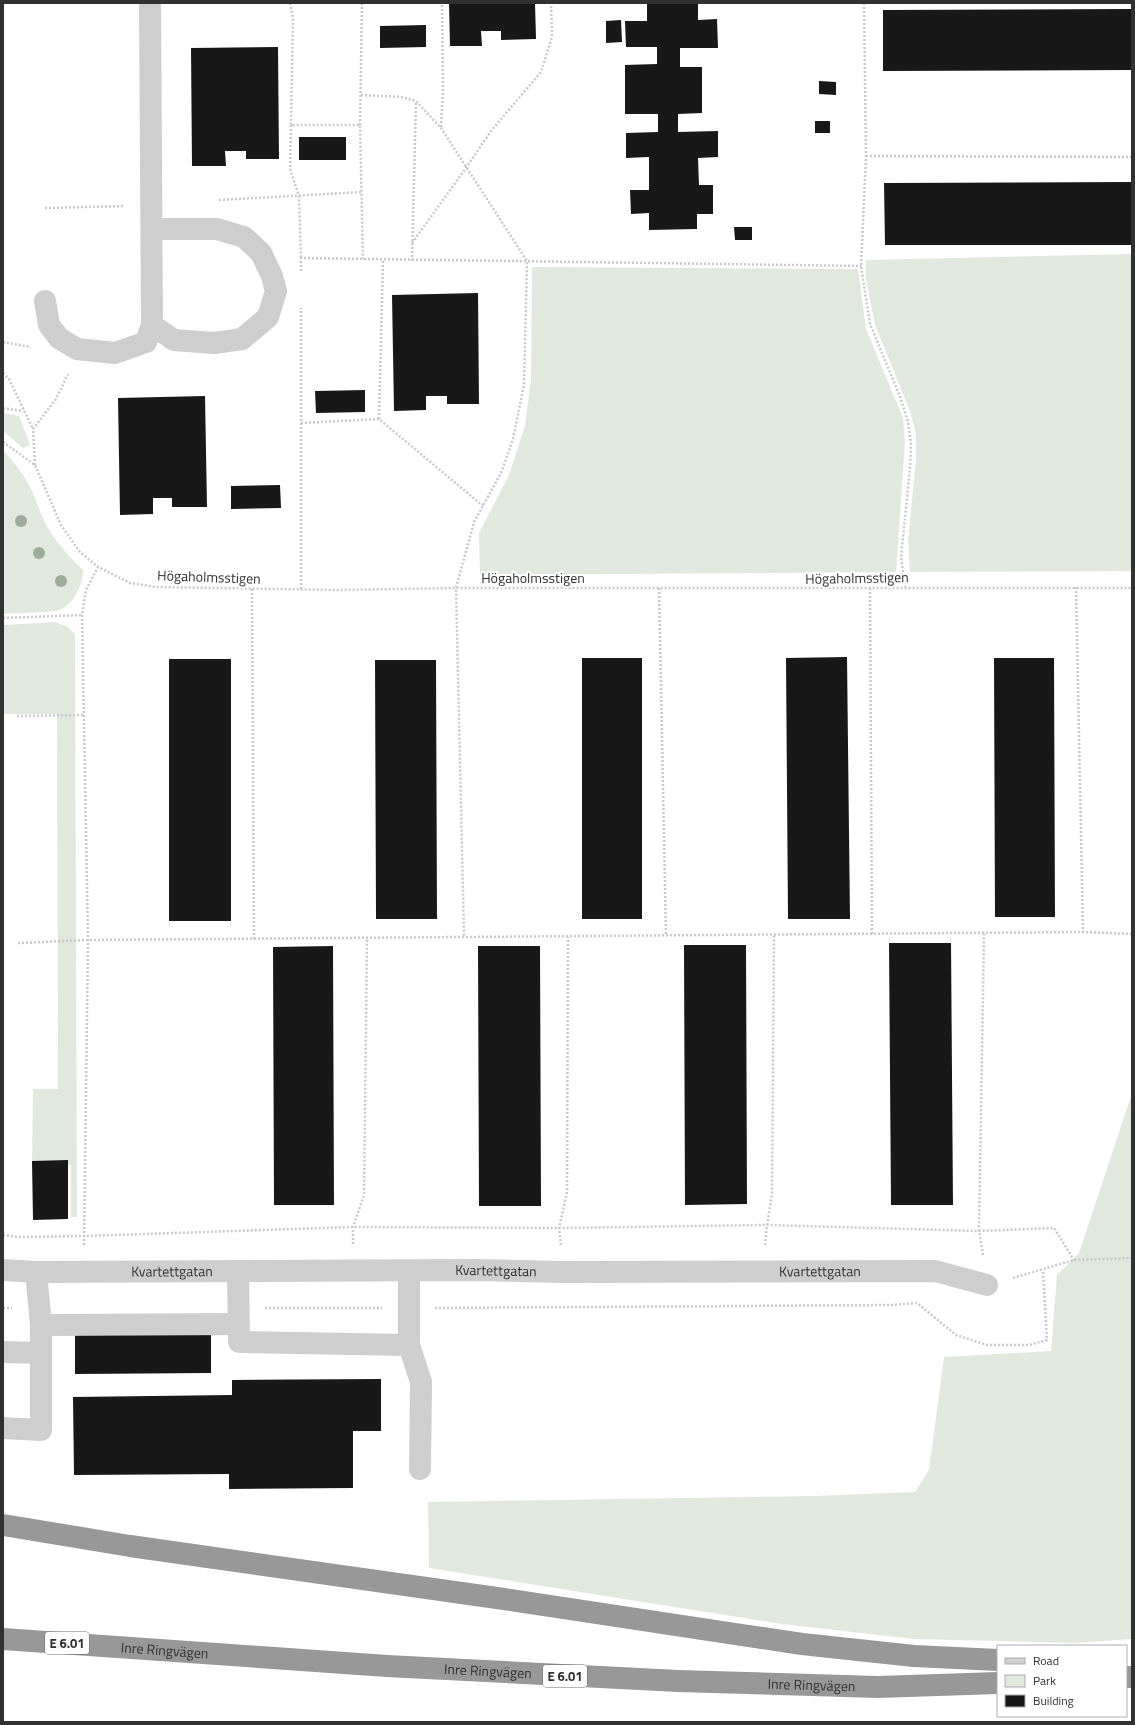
<svg xmlns="http://www.w3.org/2000/svg" width="1135" height="1725" font-family="'Titillium Web',sans-serif">
<style>
.green{fill:#e1e9de}
.building{fill:#181818}
.lines{fill:none;stroke-linecap:round;stroke-linejoin:round}
.path{stroke:#c8c8c8;stroke-width:2.5;stroke-dasharray:2 2;stroke-linecap:butt}
.minor{stroke:#cecece;stroke-width:22}
.highway{stroke:#989898;stroke-width:22}
.tree{fill:#9cac98}
.labels{text-anchor:middle;stroke-width:4;stroke-linejoin:round;paint-order:stroke}
.shield{fill:#fff;stroke:#6f6f6f;stroke-width:1}
.shield-label{font-size:13px;font-weight:bold;fill:#313131}
.street-label{font-size:14px;fill:#313131;stroke:#fff}
</style>
<rect width="100%" height="100%" fill="#fff"/>
<!-- green -->
<path class="green" d="M 1132,254 L 1132,571 L 910,572 L 908,541 L 916,459 L 916,434 L 910,411 L 875,325 L 866,279 L 866,260 Z
M 532,267 L 858,269 L 866,329 L 903,418 L 905,442 L 896,572 L 480,575 L 479,533 L 509,475 L 525,426 L 531,380 Z
M 3,413 L 19,416 L 30,445 L 23,448 L 3,431 Z
M 3,450 C 13,461 22,472 29,485 C 37,500 41,518 51,533 C 60,547 71,558 83,570 C 83,584 75,602 62,609 C 56,613 13,613 3,614 Z
M 55,622 L 68,627 L 75,634 L 77,1217 L 71,1217 L 71,1165 L 32,1165 L 33,1089 L 58,1089 L 57,714 L 3,714 L 3,625 Z
M 1132,1093 L 1132,1639 L 1075,1643 L 913,1639 L 782,1624 L 429,1568 L 428,1502 L 815,1496 L 915,1492 L 929,1470 L 944,1357 L 1051,1351 L 1057,1275 L 1079,1253 Z"/>
<!-- building -->
<path class="building" d="M 449,3 L 535,3 L 536,39 L 501,40 L 501,31 L 481,31 L 482,46 L 450,46 Z
M 647,3 L 698,3 L 698,20 L 717,19 L 718,48 L 680,48 L 680,67 L 702,67 L 702,113 L 678,114 L 678,132 L 718,131 L 718,157 L 698,158 L 699,185 L 713,185 L 713,214 L 697,214 L 697,229 L 649,230 L 649,213 L 631,214 L 630,190 L 649,190 L 649,157 L 626,158 L 626,133 L 658,132 L 658,114 L 625,114 L 625,65 L 657,64 L 657,47 L 626,47 L 625,21 L 647,21 Z
M 1132,9 L 1132,70 L 883,71 L 883,10 Z
M 621,20 L 622,42 L 606,43 L 606,21 Z
M 426,25 L 426,47 L 380,48 L 380,26 Z
M 278,47 L 279,159 L 246,159 L 246,151 L 225,151 L 226,166 L 192,166 L 191,48 Z
M 819,81 L 836,82 L 836,95 L 819,94 Z
M 815,121 L 830,121 L 830,133 L 815,133 Z
M 299,137 L 346,137 L 346,160 L 299,160 Z
M 1132,182 L 1132,245 L 885,245 L 884,183 Z
M 734,227 L 752,227 L 752,240 L 735,240 Z
M 478,293 L 479,404 L 447,404 L 447,396 L 426,396 L 426,410 L 394,411 L 392,295 Z
M 365,390 L 365,412 L 316,413 L 315,391 Z
M 205,396 L 207,507 L 172,507 L 172,498 L 153,498 L 153,514 L 120,515 L 118,398 Z
M 280,485 L 281,508 L 231,509 L 231,486 Z
M 847,657 L 850,919 L 788,919 L 786,658 Z
M 582,658 L 642,658 L 642,919 L 582,919 Z
M 994,658 L 1054,658 L 1055,917 L 995,917 Z
M 169,659 L 231,659 L 231,921 L 169,921 Z
M 375,660 L 436,660 L 437,919 L 376,919 Z
M 889,943 L 951,943 L 953,1205 L 891,1205 Z
M 684,945 L 746,945 L 747,1204 L 685,1205 Z
M 333,946 L 334,1205 L 274,1205 L 273,947 Z
M 478,946 L 540,946 L 541,1206 L 479,1206 Z
M 68,1160 L 68,1219 L 33,1220 L 32,1161 Z
M 75,1333 L 211,1333 L 211,1373 L 75,1374 Z
M 381,1379 L 381,1431 L 353,1431 L 353,1488 L 229,1489 L 229,1474 L 74,1475 L 73,1397 L 232,1395 L 232,1380 Z"/>
<g class="lines">
<!-- path -->
<path class="path" d="M 290,3 L 293,18 L 291,125 L 360,125 L 363,259
M 864,3 L 866,156 L 861,266 L 870,324 L 901,399 L 908,422 L 911,444 L 910,469 L 901,557 L 905,587
M 361,95 L 401,97 L 416,101 L 441,128 L 527,261 L 524,385 L 513,439 L 501,473 L 474,522 L 456,588 L 464,937
M 291,125 L 290,169 L 299,196 L 301,258
M 360,125 L 362,3
M 441,127 L 443,90 L 442,3
M 866,156 L 1132,157
M 219,200 L 362,192
M 45,208 L 124,206
M 412,243 L 466,168 L 491,131 L 541,72 L 552,37 L 551,3
M 412,261 L 416,101
M 301,271 L 301,258 L 861,266
M 3,342 L 31,347
M 3,373 L 9,379 L 33,429
M 3,408 L 23,411
M 379,419 L 383,260
M 301,423 L 379,419 L 483,506
M 3,442 L 35,465 L 61,525 L 80,552 L 98,567 L 130,583 L 156,587 L 337,590 L 456,588 L 1132,588
M 35,465 L 33,429 L 56,399 L 68,374
M 1076,587 L 1083,932
M 659,588 L 666,936
M 870,588 L 872,934
M 252,589 L 254,939
M 301,589 L 301,308
M 3,618 L 82,615
M 17,716 L 85,715
M 18,943 L 88,940 L 1083,932 L 1132,934
M 3,1235 L 18,1237 L 85,1236 L 353,1227 L 559,1228 L 767,1225 L 979,1231 L 1054,1228 L 1074,1260
M 353,1244 L 353,1227 L 364,1195 L 367,938
M 84,1245 L 88,940 L 82,615 L 86,590 L 98,567
M 561,1245 L 559,1228 L 567,1192 L 568,937
M 765,1245 L 767,1225 L 772,1194 L 774,935
M 983,1255 L 979,1231 L 984,933
M 1013,1278 L 1074,1260 L 1132,1258
M 3,1308 L 12,1308
M 265,1308 L 382,1308
M 435,1308 L 892,1305 L 917,1303 L 956,1335 L 987,1345 L 1029,1345 L 1047,1340 L 1043,1270"/>
<!-- minor -->
<g class="minor">
<path d="M 45,301 L 49,325 L 59,338 L 77,349 L 115,353 L 146,342 L 152,325 L 150,3"/>
<path d="M 152,325 L 174,340 L 214,343 L 242,339 L 268,317 L 276,291 L 272,276 L 261,253 L 244,237 L 217,229 L 153,229"/>
<path id="s1" d="M 3,1270 L 36,1272 L 471,1270 L 562,1272 L 935,1271 L 987,1285"/>
<path d="M 238,1271 L 239,1342 L 409,1345"/>
<path d="M 409,1271 L 409,1345 L 421,1382 L 420,1469"/>
<path d="M 41,1325 L 238,1324"/>
<path d="M 3,1352 L 41,1353"/>
<path d="M 3,1428 L 41,1430 L 41,1325 L 36,1272"/>
</g>
<!-- highway -->
<g class="highway">
<path d="M 3,1525 L 130,1546 L 497,1598 L 802,1644 L 914,1656 L 998,1660"/>
<path id="s2" d="M 3,1639 L 387,1666 L 678,1681 L 878,1687 L 998,1683"/>
<path d="M 1126,1677 L 1132,1677"/>
</g>
</g>
<!-- trees -->
<g class="tree">
<circle cx="21" cy="521" r="6"/>
<circle cx="39" cy="553" r="6"/>
<circle cx="61" cy="581" r="6"/>
</g>
<g class="labels">
<!-- shield labels -->
<g class="shield">
<rect x="45" y="1632" width="44" height="22" rx="3"/>
<rect x="543" y="1665" width="44" height="22" rx="3"/>
</g>
<g class="shield-label">
<text x="67" y="1648">E 6.01</text>
<text x="565" y="1681">E 6.01</text>
</g>
<!-- street labels -->
<g class="street-label">
<text transform="translate(209 577) rotate(2)" y="5">Högaholmsstigen</text>
<text x="533" y="583">Högaholmsstigen</text>
<text transform="translate(857 578) rotate(-1)" y="5">Högaholmsstigen</text>
<text dy="5" stroke="none"><textPath href="#s1" startOffset="169">Kvartettgatan</textPath></text>
<text dy="5" stroke="none"><textPath href="#s1" startOffset="493">Kvartettgatan</textPath></text>
<text dy="5" stroke="none"><textPath href="#s1" startOffset="817">Kvartettgatan</textPath></text>
<text dy="5" stroke="none"><textPath href="#s2" startOffset="162">Inre Ringvägen</textPath></text>
<text dy="5" stroke="none"><textPath href="#s2" startOffset="486">Inre Ringvägen</textPath></text>
<text dy="5" stroke="none"><textPath href="#s2" startOffset="810">Inre Ringvägen</textPath></text>
</g>
</g>
<!-- border -->
<rect width="1135" height="1725" fill="none" stroke="#313131" stroke-width="8"/>
<!-- legend -->
<rect x="997" y="1645" width="130" height="72" fill="#ffffff" stroke="#adadad"/>
<rect x="1005" y="1658" width="20" height="6" fill="#cecece" stroke="#adadad"/>
<text x="1033" y="1665" font-size="12" fill="#313131">Road</text>
<rect x="1005" y="1675" width="20" height="12" fill="#e1e9de" stroke="#adadad"/>
<text x="1033" y="1685" font-size="12" fill="#313131">Park</text>
<rect x="1005" y="1695" width="20" height="12" fill="#181818" stroke="#adadad"/>
<text x="1033" y="1705" font-size="12" fill="#313131">Building</text>
</svg>
